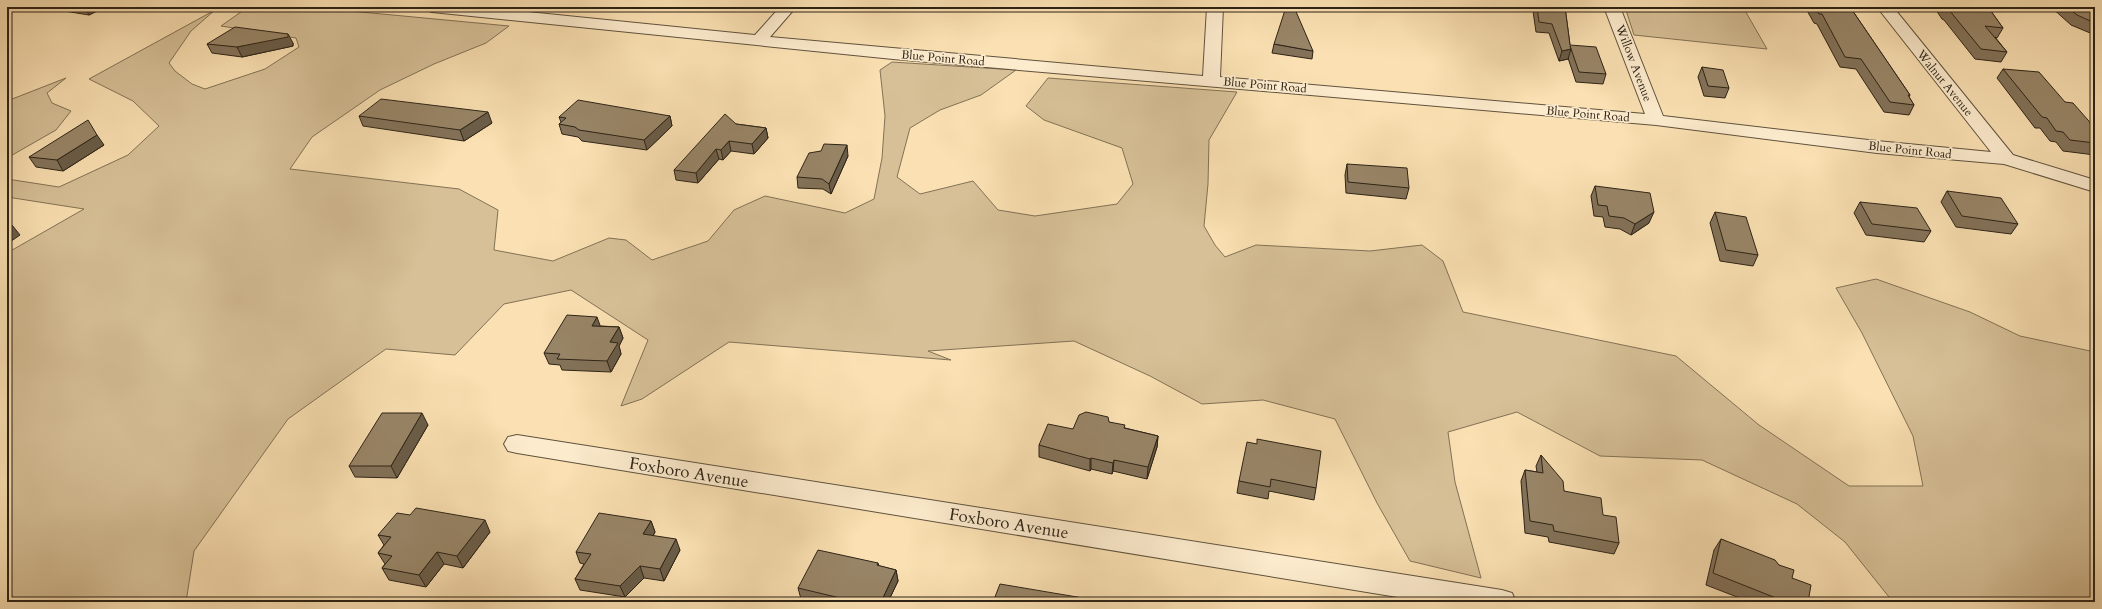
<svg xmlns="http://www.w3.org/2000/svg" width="2102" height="609" font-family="Cardo,serif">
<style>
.green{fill:#d7c097;stroke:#827256}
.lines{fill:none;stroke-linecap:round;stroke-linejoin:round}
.minor-casing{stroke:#60523d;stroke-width:2}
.minor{fill:#fcebcd;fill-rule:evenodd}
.wall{fill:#837259;stroke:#2d2316}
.shaded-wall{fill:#6a5d48;stroke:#2d2316}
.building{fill:#988567;stroke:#2d2316}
.labels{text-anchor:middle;stroke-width:3.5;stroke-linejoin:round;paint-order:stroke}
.far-street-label{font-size:12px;fill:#2d2316;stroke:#fcebcd}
.near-street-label{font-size:17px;fill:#2d2316;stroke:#fcebcd}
</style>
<rect width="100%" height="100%" fill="#fae0b2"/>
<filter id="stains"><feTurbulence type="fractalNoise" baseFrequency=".005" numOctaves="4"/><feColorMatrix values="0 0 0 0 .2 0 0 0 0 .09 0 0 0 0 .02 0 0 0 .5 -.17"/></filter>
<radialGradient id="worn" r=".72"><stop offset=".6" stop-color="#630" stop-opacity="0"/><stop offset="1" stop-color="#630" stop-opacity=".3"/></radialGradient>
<!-- green -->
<path class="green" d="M 248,7 L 308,7 L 509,26 L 486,43 L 434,64 L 380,90 L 312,137 L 290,169 L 459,189 L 498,210 L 494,250 L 553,261 L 609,238 L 626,240 L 652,260 L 708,241 L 734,210 L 765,196 L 845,213 L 874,199 L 882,158 L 885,116 L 880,70 L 892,62 L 1016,70 L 981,95 L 940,110 L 910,128 L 897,177 L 920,194 L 973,181 L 998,210 L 1035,216 L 1117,204 L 1133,184 L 1122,148 L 1044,120 L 1026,106 L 1048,78 L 1237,92 L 1209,140 L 1208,184 L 1204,226 L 1215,245 L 1225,257 L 1256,245 L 1370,251 L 1422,245 L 1443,261 L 1463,312 L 1676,356 L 1759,425 L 1849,486 L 1923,486 L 1913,436 L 1862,333 L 1836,288 L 1876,279 L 1970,312 L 2020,336 L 2095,352 L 2095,602 L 1893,602 L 1845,542 L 1797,504 L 1702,460 L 1600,456 L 1517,412 L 1448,432 L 1455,482 L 1481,578 L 1410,561 L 1377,503 L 1335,419 L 1263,400 L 1202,404 L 1150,376 L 1074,341 L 928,351 L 951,360 L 729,342 L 642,399 L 621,406 L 648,340 L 571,290 L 504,304 L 455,355 L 386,349 L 288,419 L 194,551 L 186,602 L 7,602 L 7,253 L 84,209 L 7,197 L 7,179 L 59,187 L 128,155 L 159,126 L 133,101 L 89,79 L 215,10 L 191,31 L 169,63 L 175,71 L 192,84 L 205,89 L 265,69 L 299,47 L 296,38 L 221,26 Z
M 1625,7 L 1743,7 L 1767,49 L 1634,35 Z
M 66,78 L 47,93 L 52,103 L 71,111 L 56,130 L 7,158 L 7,101 Z"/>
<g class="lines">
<defs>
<path id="minor" d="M 424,7 L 477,7 L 755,35 L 780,7 L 796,7 L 770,37 L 1203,76 L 1207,7 L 1223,7 L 1220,77 L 1645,114 L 1604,7 L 1620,7 L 1663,116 L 1877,141 L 1991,152 L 1877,7 L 1893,7 L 2013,155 L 2095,180 L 2095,192 L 2004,164 L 1877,153 L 1656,125 L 893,59 L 432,12 L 427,10 Z
M 517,435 L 1502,590 L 1512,593 L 1516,602 L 1428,602 L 517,453 L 508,451 L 504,444 L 508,437 Z"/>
</defs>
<!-- minor casing -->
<use href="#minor" class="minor-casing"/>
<!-- minor -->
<use href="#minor" class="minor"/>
</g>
<!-- wall -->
<path class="wall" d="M 40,7 L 105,7 L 89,15 Z
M 1534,7 L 1565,7 L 1570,45 L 1606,74 L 1603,84 L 1576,82 L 1568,58 L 1568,59 L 1559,61 L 1549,33 L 1536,32 L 1533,11 Z
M 1805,7 L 1850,7 L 1910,95 L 1909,97 L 1914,105 L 1909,115 L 1884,112 L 1856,69 L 1840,67 L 1817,24 L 1814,23 Z
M 1934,7 L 1988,7 L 2003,28 L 1997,38 L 1995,37 L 2007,52 L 2001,62 L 1975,59 L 1944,20 L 1942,19 Z
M 2051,7 L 2095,7 L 2095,35 L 2071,25 Z
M 293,43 L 293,46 L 242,57 L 212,53 L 207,44 Z
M 1274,44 L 1313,51 L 1312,59 L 1272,53 Z
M 1702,67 L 1729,88 L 1725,98 L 1704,96 L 1698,77 Z
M 2003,69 L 2065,102 L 2095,128 L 2095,155 L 2063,151 L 2056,142 L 2050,141 L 2040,128 L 2035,128 L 1997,78 Z
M 359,116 L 492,123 L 464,141 L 363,126 Z
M 670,116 L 672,126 L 647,150 L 582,141 L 578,137 L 562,134 L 559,124 L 561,122 L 559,117 Z
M 736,124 L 766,128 L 768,138 L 754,154 L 731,151 L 723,160 L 719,159 L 698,183 L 676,180 L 674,170 Z
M 104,145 L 63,171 L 36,167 L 29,157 Z
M 821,151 L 848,156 L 831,194 L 823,189 L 798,188 L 797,177 Z
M 1347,164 L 1409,188 L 1406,199 L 1346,193 L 1345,175 Z
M 1595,186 L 1649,223 L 1631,235 L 1620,229 L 1605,227 L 1603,217 L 1594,216 L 1591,196 Z
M 1947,191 L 2018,224 L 2011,234 L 1956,227 L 1941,202 Z
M 1860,202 L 1931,231 L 1924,242 L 1866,235 L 1854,213 Z
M 1715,212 L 1758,255 L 1753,266 L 1720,261 L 1710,223 Z
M 601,326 L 619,327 L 623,338 L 619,346 L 621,354 L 611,372 L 562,370 L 560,365 L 549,364 L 544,353 Z
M 1109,422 L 1125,428 L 1158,436 L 1157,447 L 1147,479 L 1113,471 L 1112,474 L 1091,469 L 1090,471 L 1039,457 L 1039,445 L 1073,429 Z
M 428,425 L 397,478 L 355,477 L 349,466 Z
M 1257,444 L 1316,488 L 1314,500 L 1269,491 L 1268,499 L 1237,493 L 1239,481 Z
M 1541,455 L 1564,491 L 1603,515 L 1619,543 L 1614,554 L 1549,542 L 1548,537 L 1525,533 L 1521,481 L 1525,470 L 1537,472 L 1536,466 Z
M 651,521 L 655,532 L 653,536 L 680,550 L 664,581 L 644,578 L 625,597 L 580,590 L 575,579 L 584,564 L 580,563 L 576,552 Z
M 490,532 L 463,568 L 444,564 L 426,587 L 389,580 L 382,568 L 385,564 L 378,553 L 384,545 L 378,535 Z
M 1721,539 L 1779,565 L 1792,578 L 1808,602 L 1750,602 L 1706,585 L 1714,550 Z
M 878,563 L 879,566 L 896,570 L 898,581 L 888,602 L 813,602 L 801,599 L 798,588 Z"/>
<!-- shaded-wall -->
<path class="shaded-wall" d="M 85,7 L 105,7 L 89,15 Z
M 288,34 L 293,43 L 293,46 L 242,57 L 237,47 Z
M 1571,49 L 1568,59 L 1559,61 L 1562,51 Z
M 488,112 L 492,123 L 464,141 L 460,130 Z
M 670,116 L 672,126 L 647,150 L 644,140 Z
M 766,128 L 768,138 L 754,154 L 752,144 Z
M 97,135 L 104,145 L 63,171 L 57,160 Z
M 729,141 L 731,151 L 723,160 L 721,150 Z
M 847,145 L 848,156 L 831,194 L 829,184 Z
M 716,149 L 719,159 L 698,183 L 696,173 Z
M 1654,212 L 1649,223 L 1631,235 L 1635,224 Z
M 12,225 L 20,235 L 7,244 L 7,228 Z
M 597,317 L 601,328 L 592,326 Z
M 619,327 L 623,338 L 619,346 L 621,354 L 611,372 L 607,361 L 610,342 Z
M 422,413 L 428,425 L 397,478 L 391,466 Z
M 1158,436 L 1157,447 L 1147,479 L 1148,467 Z
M 1091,458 L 1091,469 L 1090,471 L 1090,459 Z
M 1114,460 L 1113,471 L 1112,474 L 1113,463 Z
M 485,520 L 490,532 L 463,568 L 457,556 Z
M 651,521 L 655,532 L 647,546 L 643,534 Z
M 676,539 L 680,550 L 664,581 L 660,569 Z
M 437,552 L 444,564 L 426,587 L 419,575 Z
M 640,566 L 644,578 L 625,597 L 620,586 Z
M 896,570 L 898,581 L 888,602 L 881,602 Z"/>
<!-- building -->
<path class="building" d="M 1286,7 L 1294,7 L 1313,51 L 1274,44 Z
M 1537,7 L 1565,7 L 1570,45 L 1596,47 L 1606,74 L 1579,72 L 1570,46 L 1571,49 L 1562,51 L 1552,24 L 1539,22 Z
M 1814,7 L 1850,7 L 1910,95 L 1908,95 L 1914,105 L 1890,102 L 1861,59 L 1845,57 L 1822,14 L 1819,14 Z
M 1945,7 L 1988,7 L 2003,28 L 1985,26 L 2007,52 L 1981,49 L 1949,10 L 1947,10 Z
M 2067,7 L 2095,7 L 2095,23 L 2077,15 Z
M 235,27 L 288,34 L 288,37 L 237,47 L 207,44 Z
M 1702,67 L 1723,70 L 1729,88 L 1708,86 Z
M 2003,69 L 2039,72 L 2065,102 L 2073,103 L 2095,128 L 2095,143 L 2070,140 L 2063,132 L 2056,131 L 2047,118 L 2042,117 Z
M 381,99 L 488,112 L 460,130 L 359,116 Z
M 578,100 L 670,116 L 644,140 L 579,130 L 575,127 L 559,124 L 566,118 L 559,117 Z
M 725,114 L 736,124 L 766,128 L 752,144 L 729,141 L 721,150 L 716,149 L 696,173 L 674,170 Z
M 88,120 L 97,135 L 57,160 L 29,157 Z
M 824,144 L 847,145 L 829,184 L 822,179 L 797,177 L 809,153 L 821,151 Z
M 1347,164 L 1407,168 L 1409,188 L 1348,182 Z
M 1595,186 L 1650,193 L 1654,212 L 1635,224 L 1624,218 L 1609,216 L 1607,206 L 1598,205 Z
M 1947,191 L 2001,198 L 2018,224 L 1962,216 Z
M 1860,202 L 1917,208 L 1931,231 L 1872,224 Z
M 1715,212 L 1746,217 L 1758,255 L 1726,250 Z
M 7,223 L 12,225 L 7,228 Z
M 567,315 L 597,317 L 592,326 L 619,327 L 610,342 L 618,343 L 607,361 L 557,359 L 560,354 L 544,353 Z
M 1086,412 L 1108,417 L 1109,422 L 1125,425 L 1124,428 L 1158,436 L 1148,467 L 1114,460 L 1113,463 L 1091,458 L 1090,459 L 1039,445 L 1048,424 L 1073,429 L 1079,415 Z
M 382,413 L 422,413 L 391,466 L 349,466 Z
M 1257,439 L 1321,451 L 1316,488 L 1271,479 L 1270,487 L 1239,481 L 1247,442 L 1257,444 Z
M 1541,455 L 1563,481 L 1564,491 L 1601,498 L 1603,515 L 1616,517 L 1619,543 L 1554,531 L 1553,525 L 1530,521 L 1525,470 L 1543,473 Z
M 416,508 L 485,520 L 457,556 L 437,552 L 419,575 L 382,568 L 392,556 L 378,553 L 391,537 L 378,535 L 397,513 L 410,515 Z
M 599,513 L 651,521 L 643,534 L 676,539 L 660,569 L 640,566 L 620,586 L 575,579 L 591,554 L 576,552 Z
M 1721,539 L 1775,560 L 1779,565 L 1794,570 L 1792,578 L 1811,585 L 1808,602 L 1786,602 L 1713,573 Z
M 818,550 L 878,563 L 877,565 L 896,570 L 881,602 L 857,602 L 798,588 Z
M 1000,584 L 1089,599 L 1089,602 L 993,602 Z"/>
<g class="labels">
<!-- far-street labels -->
<g class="far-street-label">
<text transform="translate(943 58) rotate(5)" y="4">Blue Point Road</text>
<text transform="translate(1634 63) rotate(69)" y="4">Willow Avenue</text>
<text transform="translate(1945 83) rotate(51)" y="4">Walnut Avenue</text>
<text transform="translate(1265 85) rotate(5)" y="4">Blue Point Road</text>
<text transform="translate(1588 114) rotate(5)" y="4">Blue Point Road</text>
<text transform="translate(1910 150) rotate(6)" y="4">Blue Point Road</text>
</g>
<!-- near-street labels -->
<g class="near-street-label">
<text transform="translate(689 472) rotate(9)" y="6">Foxboro Avenue</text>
<text transform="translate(1009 523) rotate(9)" y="6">Foxboro Avenue</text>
</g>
</g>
<!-- margin -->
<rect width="2102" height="609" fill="none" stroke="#fae0b2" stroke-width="24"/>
<rect x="8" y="8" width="2086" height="593" fill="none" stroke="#2d2316" stroke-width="2"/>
<rect x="12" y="12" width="2078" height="585" fill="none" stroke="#2d2316"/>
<rect width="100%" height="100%" filter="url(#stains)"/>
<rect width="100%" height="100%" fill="url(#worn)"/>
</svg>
